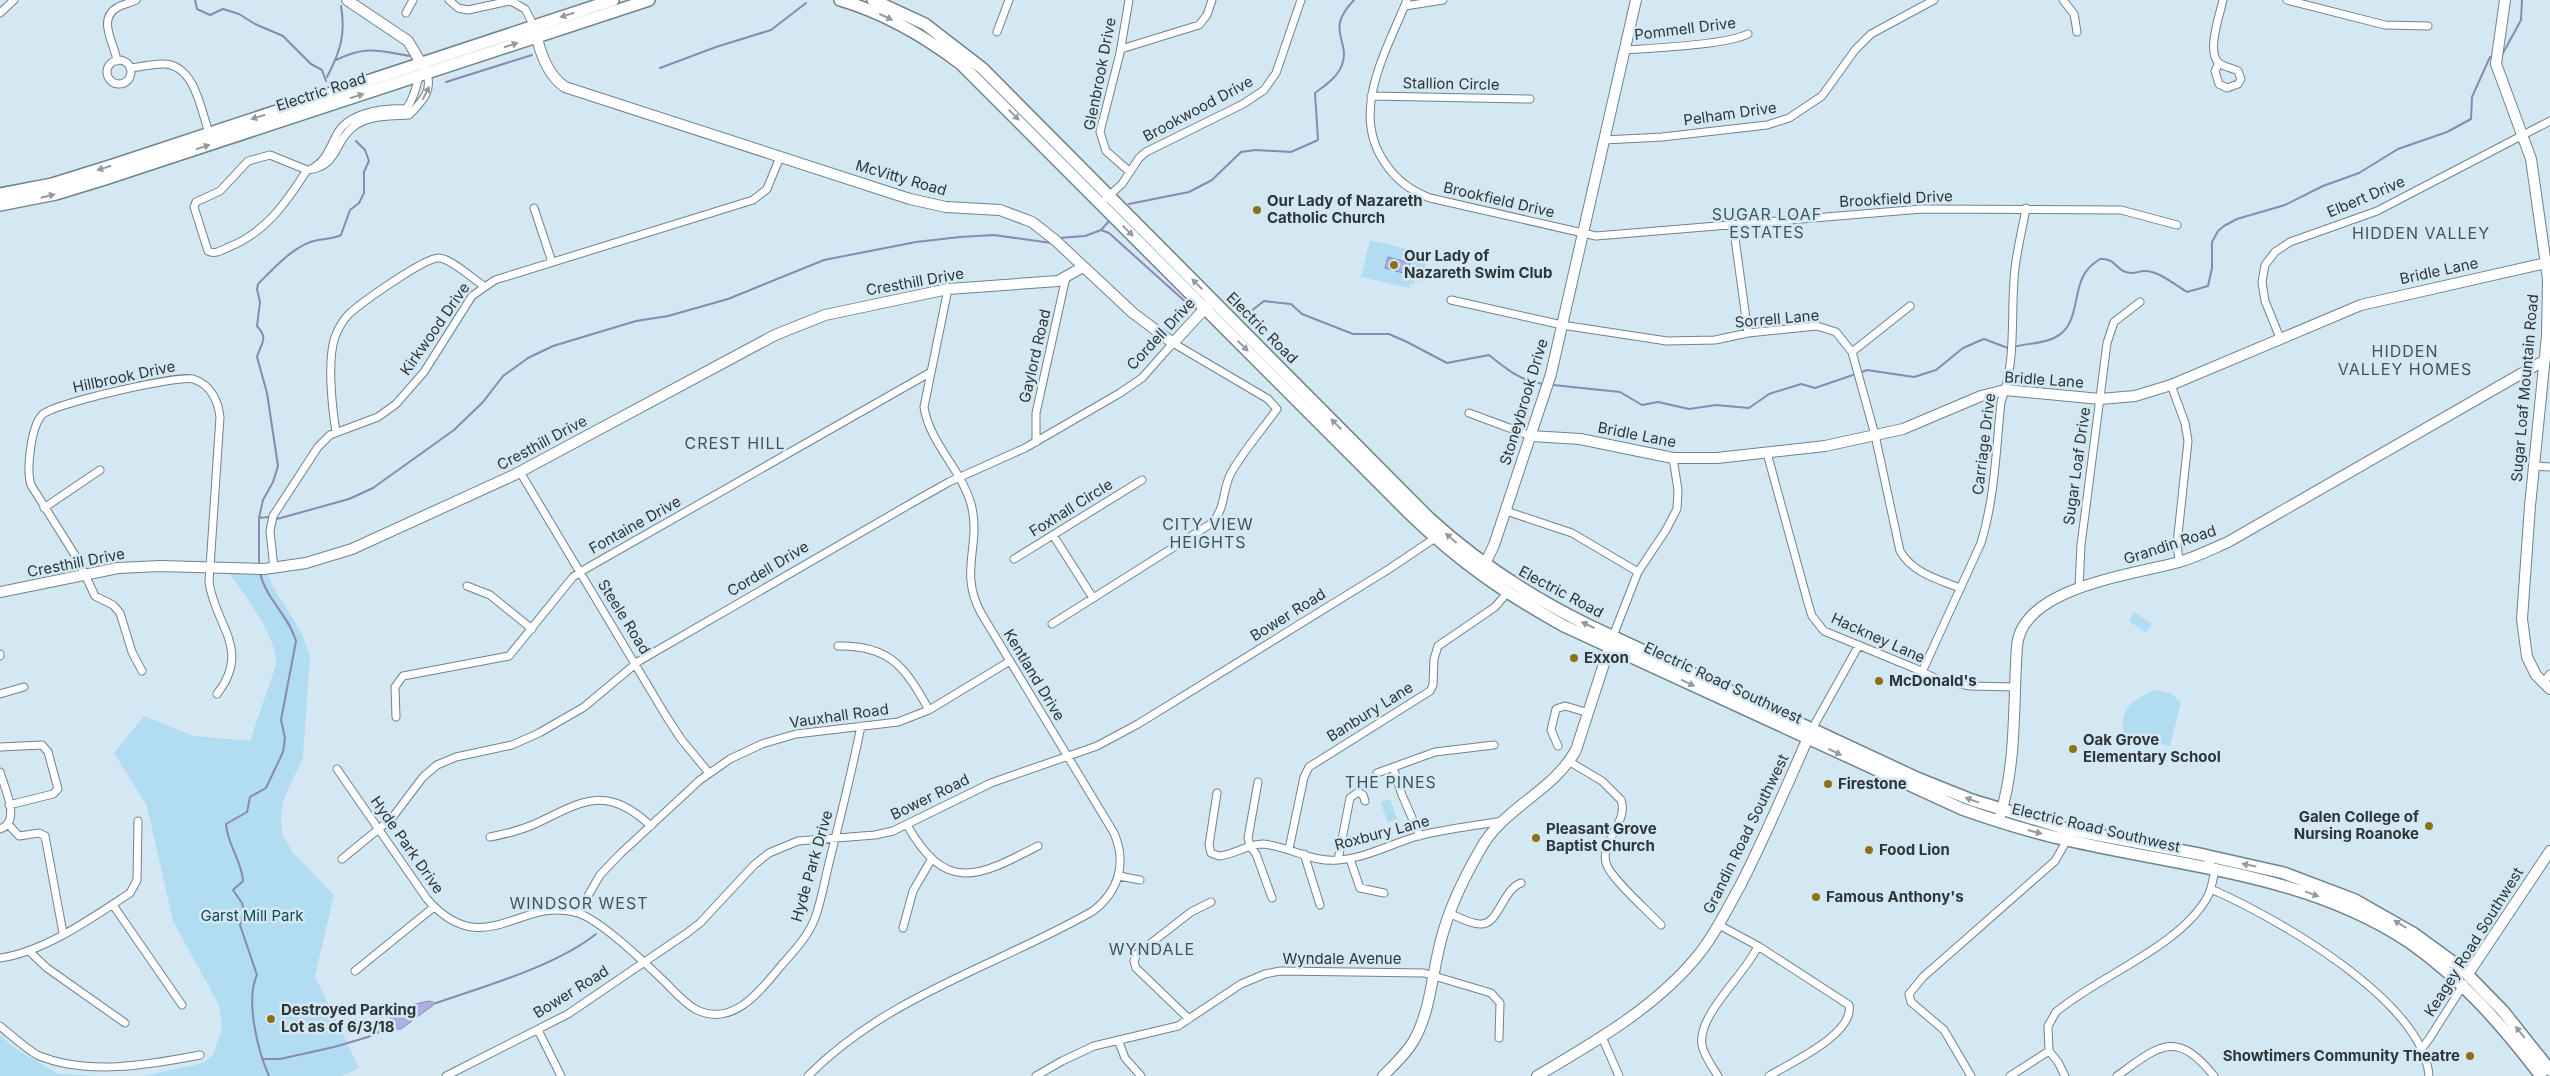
<svg xmlns="http://www.w3.org/2000/svg" width="2550" height="1076" font-family="Inter,sans-serif">
<style>
.green{fill:#b1dcf2}
.water{fill:#aeaee5;stroke:#888ab2}
.lines{fill:none;stroke-linecap:round;stroke-linejoin:round}
.stream{stroke:#888ab2;stroke-width:2}
.street-casing{stroke:#70838c;stroke-width:9}
.secondary-casing{stroke:#70838c;stroke-width:12}
.primary-casing{stroke:#70838c;stroke-width:14}
.street{stroke:#fff;stroke-width:7}
.secondary{stroke:#fff;stroke-width:10}
.primary{stroke:#fff;stroke-width:11}
.oneway{fill:#969a9c}
.poi-dot{fill:#8b7215;stroke:#d3e8f3;stroke-width:2}
.labels{text-anchor:middle;stroke-width:5;stroke-linejoin:round;paint-order:stroke}
.street-label{font-size:15px;fill:#2e363a;stroke:#d3e8f3}
.poi-label{font-size:15px;font-weight:bold;fill:#2e363a;stroke:#d3e8f3;text-anchor:start}
.park-label{font-size:15px;fill:#13475d;stroke:#d3e8f3}
.neighbourhood-label{font-size:16px;letter-spacing:1px;fill:#42545c;stroke:#d3e8f3}
</style>
<rect width="100%" height="100%" fill="#d3e8f3"/>
<!-- green -->
<path class="green" d="M 1370,240 L 1428,254 L 1421,282 L 1415,280 L 1413,285 L 1410,284 L 1409,288 L 1361,277 Z
M 230,574 L 268,574 L 273,587 L 301,632 L 310,656 L 303,757 L 284,799 L 281,815 L 282,834 L 293,853 L 334,895 L 315,976 L 359,1068 L 342,1076 L 144,1076 L 203,1063 L 213,1055 L 222,1029 L 219,1005 L 173,921 L 147,806 L 114,753 L 144,716 L 194,736 L 250,741 L 276,665 C 278,638 245,595 230,574 Z
M 2134,612 L 2152,624 L 2146,633 L 2129,621 Z
M 2155,690 L 2170,693 L 2181,702 L 2170,746 L 2124,737 C 2119,708 2130,701 2155,690 Z
M 1390,799 L 1397,819 L 1388,822 L 1380,802 Z
M 0,1035 L 13,1047 L 58,1074 L 102,1076 L 0,1076 Z"/>
<!-- water -->
<path class="water" d="M 1388,257 L 1410,263 L 1407,274 L 1385,268 Z
M 429,1001 L 436,1003 L 401,1029 L 396,1029 L 389,1015 L 397,1008 Z"/>
<g class="lines">
<!-- stream -->
<path class="stream" d="M 195,0 L 197,9 L 210,15 L 223,9 L 239,14 L 255,24 L 283,36 L 311,64 L 322,70 L 326,81
M 2502,55 L 2521,20 L 2522,0
M 336,60 C 367,45 379,51 411,56
M 660,68 L 716,47 L 771,30 L 806,3
M 327,77 C 340,52 346,35 341,6
M 446,82 L 532,55
M 1129,204 L 1189,192 L 1212,180 L 1241,152 L 1255,150 L 1291,152 L 1318,140 L 1315,93 C 1325,85 1337,78 1342,65 C 1351,40 1324,31 1354,0
M 1101,230 L 1109,233 L 1189,305
M 1059,238 L 1085,236 L 1101,230 L 1110,220
M 1233,302 L 1246,315 L 1264,301 L 1291,304 L 1302,314 L 1353,334 L 1389,334 L 1407,342 L 1447,363 L 1489,355 C 1506,369 1521,381 1543,384
M 2014,347 C 2028,343 2043,344 2056,337 C 2081,324 2071,289 2088,269 C 2091,265 2096,262 2100,259 C 2116,258 2115,269 2126,272 C 2133,275 2138,271 2145,271 C 2159,271 2175,285 2187,292 L 2208,286 L 2212,268 L 2212,242 L 2218,231 L 2224,226 L 2237,219 L 2285,205 L 2323,186 L 2359,173 L 2398,149 L 2447,132 L 2471,119 L 2472,97 L 2490,57
M 1862,372 L 1867,370 L 1914,377 L 1936,370 L 1963,348 L 1979,341 L 1984,339 L 2008,348
M 1553,385 L 1620,392 L 1642,405 L 1658,402 L 1689,409 L 1716,405 L 1749,408 L 1769,394 L 1801,384 L 1815,388 L 1853,375
M 259,518 L 268,517
M 277,519 L 349,499 L 373,488 L 454,430 L 483,402 L 503,376 L 528,358 L 553,346 L 636,321 L 668,316 L 728,299 L 824,260 L 916,242 L 960,237 L 994,235 L 1051,243
M 259,566 L 259,518 L 263,500 L 273,482 L 278,466 L 267,393 L 257,357 C 261,343 269,339 257,326 L 260,302 L 257,289 L 258,284 C 274,268 295,244 318,240 C 327,238 333,239 341,235 L 350,210 L 359,203 L 364,193 L 364,172 L 369,161 L 365,150 L 356,141
M 260,573 C 266,599 289,616 296,641 L 281,720 L 285,738 L 283,752 L 266,788 L 250,797 L 247,812 L 226,824 C 227,844 242,861 243,881 L 233,890 L 242,903 L 244,911 L 240,925 L 257,975 C 245,999 258,1052 269,1076
M 436,1003 C 485,986 556,966 596,934
M 262,1059 L 280,1059 L 334,1047 L 368,1037 L 394,1025"/>
<defs>
<path id="street" d="M 449,0 L 458,8 L 468,10 L 514,0
M 1129,0 L 1120,53 L 1100,132 L 1106,151 L 1130,172
M 1407,0 C 1387,50 1349,112 1385,163 C 1396,180 1411,191 1430,198 L 1596,236 L 1922,209 L 2121,210 L 2177,225
M 2063,0 L 2074,14 L 2077,32
M 2287,0 L 2385,25 L 2428,26
M 511,1 L 525,9 L 534,26
M 1405,6 L 1443,0
M 0,13 L 14,0
M 406,13 L 413,0
M 997,32 L 1009,0
M 1121,49 L 1199,25 L 1207,15 L 1212,0
M 1626,50 C 1654,48 1725,45 1748,34
M107 72a12 12 0 1 1 24 0a12 12 0 1 1-24 0Z
M 117,61 C 115,44 96,19 118,7 C 124,4 130,3 136,0
M 2219,63 L 2215,71 L 2219,84 L 2227,88 L 2238,84 L 2241,79 L 2238,71 C 2232,68 2224,67 2219,63 C 2206,53 2220,14 2223,0
M 130,68 C 142,67 154,63 165,64 C 195,66 201,110 209,133
M 1371,96 L 1530,99
M 1604,140 L 1662,137 L 1767,125 L 1789,118 L 1822,96 L 1855,50 L 1871,34 L 1934,0
M 270,155 L 307,170 C 286,203 266,232 229,247 C 222,250 215,255 208,251 L 194,207 L 196,202 L 220,191 L 248,161 Z
M 311,169 C 325,162 329,150 336,136 C 347,112 384,108 406,109 C 414,99 416,87 419,76
M 307,170 C 340,167 333,140 356,125 C 370,115 393,116 409,115 C 422,102 435,89 425,70
M 1101,203 L 1122,184 L 1139,158 L 1146,152 L 1243,104 L 1264,90 L 1276,73 L 1301,0
M 534,208 L 552,262
M 1733,224 L 1748,333
M 1451,300 L 1562,325 L 1667,341 L 1715,340 L 1748,333 L 1817,326 L 1836,332 L 1852,352 L 1875,435 L 1900,551 C 1913,573 1937,579 1960,588
M 2280,338 L 2265,301 L 2262,282 L 2265,265 L 2275,252 L 2290,242 L 2377,211 L 2550,121
M 1852,352 L 1910,306
M 2171,385 L 2185,423 L 2188,441 L 2177,544 L 2179,561
M 1469,413 L 1531,436
M 336,432 C 332,407 327,360 335,337 C 338,329 343,320 349,314 C 361,303 425,257 439,258 C 450,258 473,279 484,286
M 1036,442 L 1036,413 L 1066,277
M 1767,453 L 1808,603 L 1812,616 L 1824,631 L 1914,668 L 1939,680 L 1971,686 L 2015,687
M 2534,466 L 2550,467
M 520,472 L 666,716 L 681,739 L 709,773
M 44,508 L 100,470
M 1506,511 L 1572,533 L 1638,572
M 1053,535 L 1093,598
M 1014,559 L 1142,480
M 274,568 L 270,531 L 273,516 L 318,447 L 330,435 L 378,417 L 396,404 L 424,372 L 472,296 L 495,280 L 753,200 L 767,189 L 780,157
M 467,586 L 490,595 L 532,629
M 2079,588 L 2081,545 L 2107,343 L 2114,322 L 2140,302
M 1613,636 L 1638,572 L 1666,530 L 1677,509 L 1678,490 L 1673,458
M 838,646 C 890,645 905,667 929,710
M 0,654 L 0,656
M 142,671 L 132,652 L 120,613 L 113,605 L 95,596 L 78,560 L 31,485 C 26,470 31,427 42,415 C 51,404 178,375 193,379 C 210,384 218,400 220,417 L 209,582 C 215,626 252,649 217,694
M 1922,672 L 1981,543 C 1995,497 1996,449 2001,402 C 2016,364 2011,320 2014,280 C 2015,256 2022,232 2026,208
M 2543,683 L 2550,674
M 0,694 L 24,687
M 396,717 L 395,687 L 403,676 L 509,656 L 573,577 L 580,572 L 931,372
M 1812,729 L 1859,645
M 1558,746 L 1551,730 L 1556,709 L 1565,706 L 1589,713
M 0,747 L 42,745 L 48,752 L 58,789 L 53,794 L 9,805
M 1570,762 L 1602,781 L 1621,800 C 1629,822 1600,841 1606,863 C 1610,878 1648,911 1661,925
M 1393,767 L 1402,795 L 1420,836
M 337,769 L 427,899 C 484,964 521,895 578,913 C 602,921 646,964 666,983 C 676,993 685,1004 697,1010 C 733,1027 760,991 780,967 C 793,952 808,937 815,918 C 822,899 825,878 830,859 C 841,815 852,771 861,726
M 0,772 C 4,787 22,822 0,829
M 1377,773 L 1435,752 L 1494,745
M 1258,782 L 1248,838 L 1250,846 L 1256,854 L 1272,898
M 1217,793 L 1209,845 L 1211,853 L 1219,856 C 1234,855 1247,844 1263,844 C 1288,846 1313,863 1338,860 C 1366,858 1391,844 1418,836 C 1445,829 1474,826 1502,821
M 8,824 L 19,836 L 39,833 L 45,836 L 63,933
M 907,825 C 946,894 978,877 1038,846
M 490,837 C 506,834 521,830 535,824 C 582,802 605,783 651,826
M 1289,849 L 1304,777 L 1309,767 L 1430,691 L 1433,685 L 1434,659 L 1438,646 L 1495,607 L 1507,593
M 1304,854 L 1320,905
M 342,859 L 392,818 L 423,777 L 437,765 L 456,757 L 512,745 L 539,733 L 584,707 L 639,661 L 917,500 L 949,482 L 1025,448 L 1120,393 L 1142,378 L 1173,343 L 1268,399 L 1277,409 C 1262,430 1244,450 1231,473 C 1222,490 1226,508 1212,523 L 1052,624
M 1350,859 L 1360,888 L 1384,893
M 1338,860 L 1350,798 L 1358,792 L 1363,795 L 1365,801
M 1119,876 L 1140,880
M 2211,889 C 2275,917 2423,1000 2429,1076
M 113,905 L 182,1005
M 578,913 L 600,875 L 620,854 L 700,780 L 730,759 L 762,744 L 796,734 L 898,722 L 929,710 L 1010,661
M 1449,913 C 1458,917 1470,924 1480,924 C 1499,925 1502,890 1521,883
M 1719,925 L 1758,946 L 1849,1005 C 1855,1034 1790,1063 1769,1076
M 903,928 L 913,891 L 931,860
M 30,952 L 47,968 L 125,1023
M 0,958 C 44,952 92,918 130,893 L 137,880 L 138,821
M 355,971 L 434,907
M 1189,1019 L 1136,968 L 1134,961 L 1137,954 L 1191,912 L 1211,902
M 0,1026 C 12,1036 24,1047 37,1055 C 87,1076 148,1065 200,1055
M 538,1030 L 561,1076
M 1602,1037 L 1619,1076
M 1118,1040 L 1125,1058 L 1141,1076
M 2422,1048 L 2429,1039 L 2464,984
M 2049,1051 L 2048,1026 L 2056,1012 C 2100,975 2180,947 2208,896 C 2212,888 2213,878 2215,870 L 2204,855
M 2049,1051 L 2058,1062 L 2065,1076
M 446,1076 L 568,1014 L 687,933 L 700,923 L 754,865 L 769,853 L 798,841 L 875,835 L 893,831 L 991,783 L 1097,746 L 1138,724 L 1389,569 L 1435,538
M 808,1076 C 888,995 997,966 1093,911 C 1119,891 1127,863 1114,833 L 981,613 C 958,571 982,545 971,504 C 961,469 929,442 924,407 L 948,289
M 1036,1076 L 1062,1061 L 1094,1046 L 1178,1026 L 1241,984 L 1265,974 L 1280,971 L 1424,973 L 1491,993 L 1500,1003 L 1499,1038
M 1718,1076 C 1712,1066 1704,1056 1702,1045 C 1697,1015 1745,975 1758,946
M 1971,1076 L 1944,1030 L 1911,1002 L 1909,994 L 1923,977 L 2055,861 L 2067,840
M 2010,1076 L 2049,1051
M 2117,1076 C 2160,1045 2176,1029 2214,1076"/>
<path id="secondary" d="M 347,0 L 408,41 L 421,63
M 2505,0 L 2496,64 L 2531,159 L 2548,279 L 2547,336 L 2530,506 L 2522,619 L 2527,657 L 2536,675 L 2550,689
M 535,29 C 539,50 547,75 565,87 L 910,199 L 946,207 L 1000,210 L 1032,222 L 1055,240 L 1133,313 L 1173,343 L 1210,303
M 1531,436 L 1580,439 L 1673,458 L 1717,458 L 1825,446 L 1903,429 L 1981,396 L 2005,390 L 2100,399 L 2135,396 L 2171,385 L 2361,305 L 2546,263
M 1482,570 L 1494,545 L 1551,374 L 1636,0
M 0,592 L 118,568 L 160,566 L 264,569 L 306,563 L 352,549 L 514,475 L 775,335 L 825,315 L 948,289 L 1058,281 L 1083,267
M 2000,816 C 2017,762 2013,702 2017,646 C 2022,587 2133,575 2179,562 C 2196,557 2212,549 2228,542 L 2545,360
M 2468,974 L 2550,851
M 1383,1076 C 1393,1066 1405,1055 1413,1042 C 1432,1010 1432,968 1443,933 C 1451,904 1465,876 1480,850 C 1502,808 1553,792 1576,750 L 1612,639
M 1537,1076 C 1593,1043 1658,1006 1699,954 C 1716,933 1727,909 1740,886 C 1766,835 1788,783 1811,731"/>
<path id="primary" d="M 840,0 C 885,13 924,36 961,64 L 1410,514 C 1460,562 1503,592 1564,626 L 1962,809 C 1996,821 2031,832 2067,840 C 2183,867 2307,874 2409,942 C 2462,979 2502,1025 2541,1076
M 873,0 L 925,24 L 982,68 L 1429,518 C 1477,562 1528,595 1586,624 L 1917,778 L 1972,800 L 2067,829 L 2204,855 L 2284,873 L 2355,900 L 2413,933 L 2461,968 L 2503,1011 L 2550,1070
M 0,194 L 52,184 L 113,165 L 613,0
M 0,205 L 56,194 L 105,179 L 649,0"/>
</defs>
<!-- street casing -->
<use href="#street" class="street-casing"/>
<!-- secondary casing -->
<use href="#secondary" class="secondary-casing"/>
<!-- primary casing -->
<use href="#primary" class="primary-casing"/>
<!-- street -->
<use href="#street" class="street"/>
<!-- secondary -->
<use href="#secondary" class="secondary"/>
<!-- primary -->
<use href="#primary" class="primary"/>
</g>
<!-- one-way arrows -->
<defs><path id="oneway-solid" d="M-6-.8H1V-3.2L6.5 0L1 3.2V.8H-6Z" transform="scale(1.25)"/></defs>
<g class="oneway">
<use href="#oneway-solid" transform="translate(567 15) rotate(162)"/>
<use href="#oneway-solid" transform="translate(886 17) rotate(25)"/>
<use href="#oneway-solid" transform="translate(511 45) rotate(-18)"/>
<use href="#oneway-solid" transform="translate(426 93) rotate(-63)"/>
<use href="#oneway-solid" transform="translate(357 96) rotate(-18)"/>
<use href="#oneway-solid" transform="translate(1014 115) rotate(45)"/>
<use href="#oneway-solid" transform="translate(258 117) rotate(162)"/>
<use href="#oneway-solid" transform="translate(203 147) rotate(-18)"/>
<use href="#oneway-solid" transform="translate(104 168) rotate(163)"/>
<use href="#oneway-solid" transform="translate(48 196) rotate(-14)"/>
<use href="#oneway-solid" transform="translate(1128 231) rotate(45)"/>
<use href="#oneway-solid" transform="translate(1197 284) rotate(-135)"/>
<use href="#oneway-solid" transform="translate(1243 346) rotate(45)"/>
<use href="#oneway-solid" transform="translate(1336 424) rotate(-135)"/>
<use href="#oneway-solid" transform="translate(1451 538) rotate(-139)"/>
<use href="#oneway-solid" transform="translate(1588 625) rotate(-155)"/>
<use href="#oneway-solid" transform="translate(1688 683) rotate(26)"/>
<use href="#oneway-solid" transform="translate(1835 752) rotate(25)"/>
<use href="#oneway-solid" transform="translate(1972 800) rotate(-160)"/>
<use href="#oneway-solid" transform="translate(2035 832) rotate(15)"/>
<use href="#oneway-solid" transform="translate(2249 865) rotate(-169)"/>
<use href="#oneway-solid" transform="translate(2312 894) rotate(20)"/>
<use href="#oneway-solid" transform="translate(2400 924) rotate(-148)"/>
<use href="#oneway-solid" transform="translate(2520 1032) rotate(-129)"/>
</g>
<!-- markers -->
<g class="poi-dot">
<circle cx="1257" cy="210" r="5"/>
<circle cx="1394" cy="265" r="5"/>
<circle cx="1574" cy="658" r="5"/>
<circle cx="1879" cy="681" r="5"/>
<circle cx="2073" cy="749" r="5"/>
<circle cx="1828" cy="784" r="5"/>
<circle cx="2429" cy="826" r="5"/>
<circle cx="1536" cy="838" r="5"/>
<circle cx="1869" cy="850" r="5"/>
<circle cx="1816" cy="897" r="5"/>
<circle cx="271" cy="1019" r="5"/>
<circle cx="2470" cy="1056" r="5"/>
</g>
<g class="labels">
<!-- street labels -->
<g class="street-label">
<text transform="translate(1685 29) rotate(-7)" y="5">Pommell Drive</text>
<text transform="translate(1100 74) rotate(-79)" y="5">Glenbrook Drive</text>
<text transform="translate(1451 84) rotate(1)" y="5">Stallion Circle</text>
<text transform="translate(321 92) rotate(-18)" y="5">Electric Road</text>
<text transform="translate(1198 109) rotate(-28)" y="5">Brookwood Drive</text>
<text transform="translate(1730 114) rotate(-8)" y="5">Pelham Drive</text>
<text transform="translate(901 178) rotate(16)" y="5">McVitty Road</text>
<text transform="translate(2366 197) rotate(-23)" y="5">Elbert Drive</text>
<text transform="translate(1896 199) rotate(-3)" y="5">Brookfield Drive</text>
<text transform="translate(1499 200) rotate(13)" y="5">Brookfield Drive</text>
<text transform="translate(2439 271) rotate(-12)" y="5">Bridle Lane</text>
<text transform="translate(915 282) rotate(-10)" y="5">Cresthill Drive</text>
<text transform="translate(1777 319) rotate(-5)" y="5">Sorrell Lane</text>
<text transform="translate(1262 328) rotate(45)" y="5">Electric Road</text>
<text transform="translate(435 329) rotate(-55)" y="5">Kirkwood Drive</text>
<text transform="translate(1161 334) rotate(-47)" y="5">Cordell Drive</text>
<text transform="translate(1035 356) rotate(-77)" y="5">Gaylord Road</text>
<text transform="translate(124 377) rotate(-12)" y="5">Hillbrook Drive</text>
<text transform="translate(2044 380) rotate(4)" y="5">Bridle Lane</text>
<text transform="translate(2525 388) rotate(-85)" y="5">Sugar Loaf Mountain Road</text>
<text transform="translate(1524 402) rotate(-73)" y="5">Stoneybrook Drive</text>
<text transform="translate(1637 435) rotate(11)" y="5">Bridle Lane</text>
<text transform="translate(542 443) rotate(-28)" y="5">Cresthill Drive</text>
<text transform="translate(1984 444) rotate(-83)" y="5">Carriage Drive</text>
<text transform="translate(2077 466) rotate(-82)" y="5">Sugar Loaf Drive</text>
<text transform="translate(1071 508) rotate(-32)" y="5">Foxhall Circle</text>
<text transform="translate(635 525) rotate(-29)" y="5">Fontaine Drive</text>
<text transform="translate(2170 545) rotate(-18)" y="5">Grandin Road</text>
<text transform="translate(76 563) rotate(-11)" y="5">Cresthill Drive</text>
<text transform="translate(768 569) rotate(-31)" y="5">Cordell Drive</text>
<text transform="translate(1561 592) rotate(28)" y="5">Electric Road</text>
<text transform="translate(1288 615) rotate(-32)" y="5">Bower Road</text>
<text transform="translate(624 617) rotate(58)" y="5">Steele Road</text>
<text transform="translate(1878 638) rotate(24)" y="5">Hackney Lane</text>
<text transform="translate(1034 675) rotate(59)" y="5">Kentland Drive</text>
<text transform="translate(1723 683) rotate(25)" y="5">Electric Road Southwest</text>
<text transform="translate(1370 712) rotate(-32)" y="5">Banbury Lane</text>
<text transform="translate(839 716) rotate(-8)" y="5">Vauxhall Road</text>
<text transform="translate(930 797) rotate(-26)" y="5">Bower Road</text>
<text transform="translate(2096 828) rotate(13)" y="5">Electric Road Southwest</text>
<text transform="translate(1382 833) rotate(-15)" y="5">Roxbury Lane</text>
<text transform="translate(1746 834) rotate(-64)" y="5">Grandin Road Southwest</text>
<text transform="translate(407 845) rotate(55)" y="5">Hyde Park Drive</text>
<text transform="translate(812 866) rotate(-74)" y="5">Hyde Park Drive</text>
<text transform="translate(2474 942) rotate(-58)" y="5">Keagey Road Southwest</text>
<text x="1342" y="964">Wyndale Avenue</text>
<text transform="translate(571 992) rotate(-32)" y="5">Bower Road</text>
</g>
<!-- poi labels -->
<g class="poi-label">
<text x="1267" y="206">Our Lady of Nazareth<tspan x="1267" dy="17">Catholic Church</tspan></text>
<text x="1404" y="261">Our Lady of<tspan x="1404" dy="17">Nazareth Swim Club</tspan></text>
<text x="1584" y="663">Exxon</text>
<text x="1889" y="686">McDonald's</text>
<text x="2083" y="745">Oak Grove<tspan x="2083" dy="17">Elementary School</tspan></text>
<text x="1838" y="789">Firestone</text>
<text x="2419" y="822" text-anchor="end">Galen College of<tspan x="2419" dy="17">Nursing Roanoke</tspan></text>
<text x="1546" y="834">Pleasant Grove<tspan x="1546" dy="17">Baptist Church</tspan></text>
<text x="1879" y="855">Food Lion</text>
<text x="1826" y="902">Famous Anthony's</text>
<text x="281" y="1015">Destroyed Parking<tspan x="281" dy="17">Lot as of 6/3/18</tspan></text>
<text x="2460" y="1061" text-anchor="end">Showtimers Community Theatre</text>
</g>
<!-- park labels -->
<g class="park-label">
<text x="252" y="921">Garst Mill Park</text>
</g>
<!-- neighbourhood labels -->
<g class="neighbourhood-label">
<text x="1767" y="220">SUGAR LOAF<tspan x="1767" dy="18">ESTATES</tspan></text>
<text x="2421" y="239">HIDDEN VALLEY</text>
<text x="2405" y="357">HIDDEN<tspan x="2405" dy="18">VALLEY HOMES</tspan></text>
<text x="735" y="449">CREST HILL</text>
<text x="1208" y="530">CITY VIEW<tspan x="1208" dy="18">HEIGHTS</tspan></text>
<text x="1391" y="788">THE PINES</text>
<text x="579" y="909">WINDSOR WEST</text>
<text x="1152" y="955">WYNDALE</text>
</g>
</g>
</svg>
